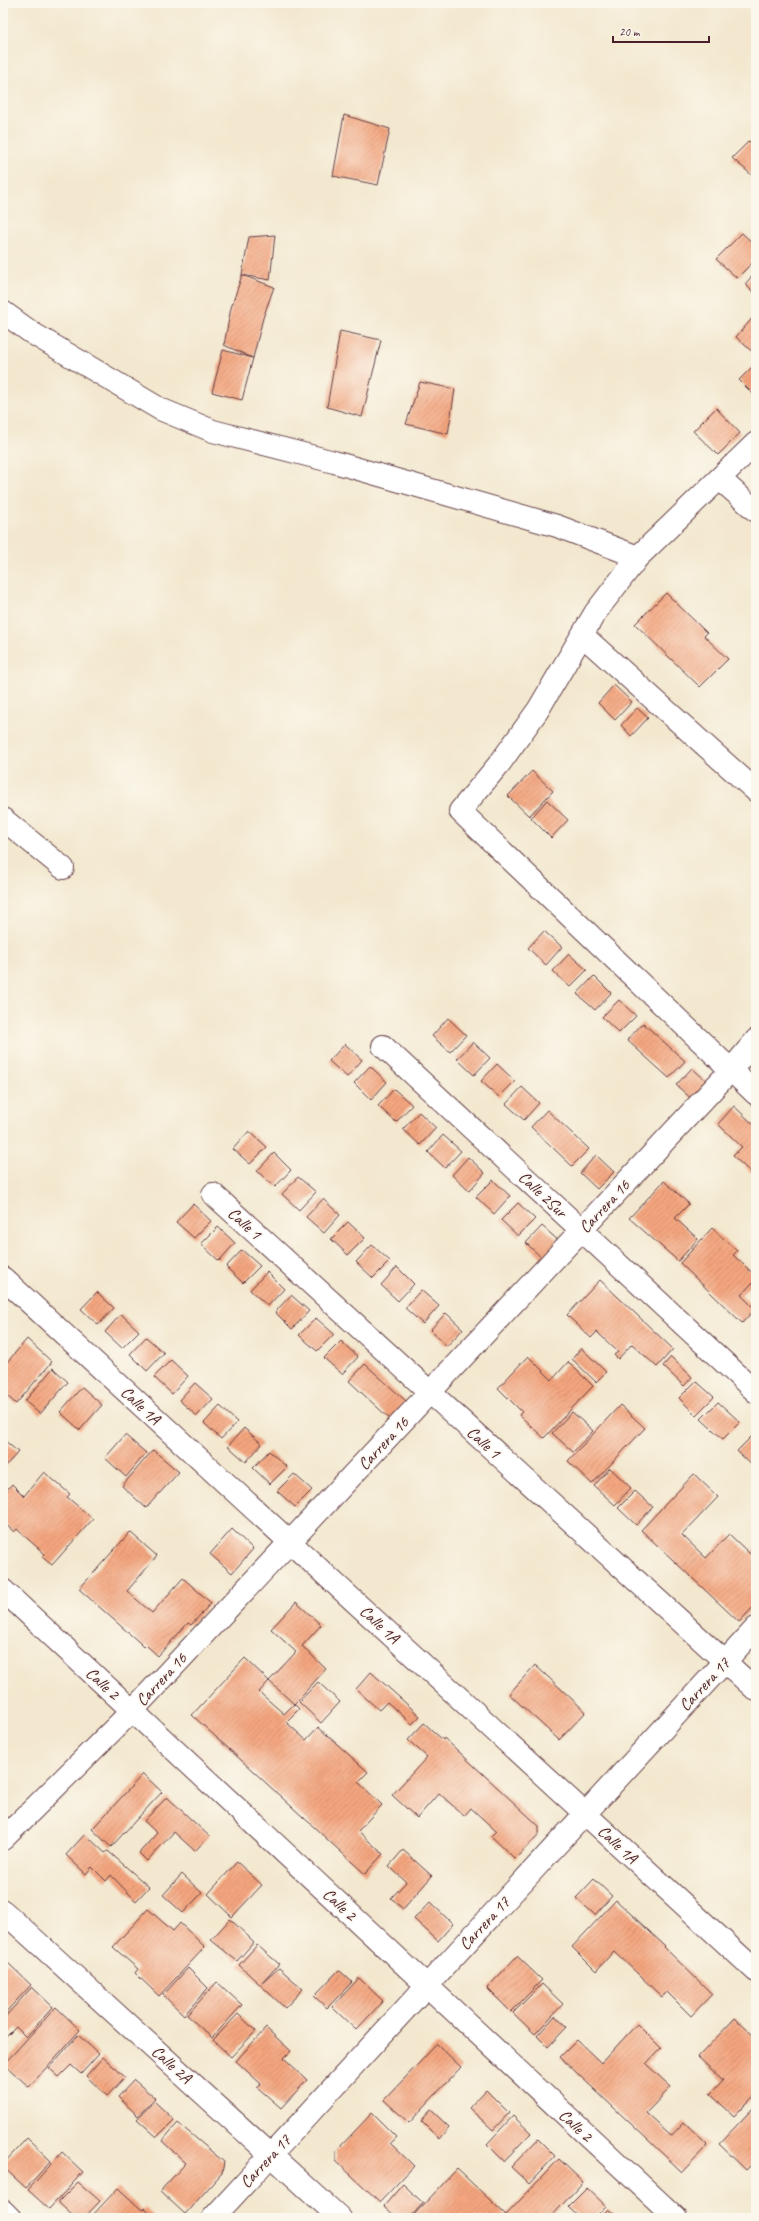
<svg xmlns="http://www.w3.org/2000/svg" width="759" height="2221" font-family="Caveat,sans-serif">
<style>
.building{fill:url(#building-hatch);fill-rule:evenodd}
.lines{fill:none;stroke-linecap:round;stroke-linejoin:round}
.street-casing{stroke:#633d44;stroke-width:24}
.street{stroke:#fff;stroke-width:22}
.labels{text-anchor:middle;stroke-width:3;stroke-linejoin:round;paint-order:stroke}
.street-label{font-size:17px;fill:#4a1f2b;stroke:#fbf7ec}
</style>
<defs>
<pattern id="building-hatch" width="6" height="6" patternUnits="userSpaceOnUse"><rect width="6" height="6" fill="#f4a67f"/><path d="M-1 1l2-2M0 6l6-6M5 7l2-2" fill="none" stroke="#c88768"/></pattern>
</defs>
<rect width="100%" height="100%" fill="#fbf7ec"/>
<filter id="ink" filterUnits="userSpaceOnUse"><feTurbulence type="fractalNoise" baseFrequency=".025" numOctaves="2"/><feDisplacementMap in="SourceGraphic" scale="8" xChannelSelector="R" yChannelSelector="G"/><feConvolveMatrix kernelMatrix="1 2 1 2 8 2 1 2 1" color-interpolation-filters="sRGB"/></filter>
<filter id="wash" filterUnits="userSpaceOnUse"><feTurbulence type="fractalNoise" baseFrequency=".012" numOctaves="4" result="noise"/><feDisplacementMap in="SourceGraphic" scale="16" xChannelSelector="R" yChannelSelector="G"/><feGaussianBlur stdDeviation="0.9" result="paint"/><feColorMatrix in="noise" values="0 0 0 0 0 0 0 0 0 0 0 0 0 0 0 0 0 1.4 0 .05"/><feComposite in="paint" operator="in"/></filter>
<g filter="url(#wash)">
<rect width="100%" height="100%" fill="#f3e8cf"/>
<g id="blocks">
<!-- building -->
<path class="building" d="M 344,115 L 390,129 L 378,185 L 333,176 Z
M 749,141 L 756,147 L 756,175 L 754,177 L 732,158 Z
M 742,233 L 756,246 L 756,259 L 737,278 L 716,259 Z
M 275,235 L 270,280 L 242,275 L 274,287 L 263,318 L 253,358 L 224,345 L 231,308 L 242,275 L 249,237 Z
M 756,272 L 756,295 L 745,284 Z
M 756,314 L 756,355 L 736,337 Z
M 340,331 L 381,340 L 362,417 L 327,407 Z
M 223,350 L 253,358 L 242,400 L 212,392 Z
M 756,363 L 756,397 L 739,380 Z
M 420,382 L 455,389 L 448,434 L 406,424 Z
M 716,408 L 740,433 L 718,455 L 693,431 Z
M 666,593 L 707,633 L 704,636 L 728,659 L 700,687 L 635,624 Z
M 614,685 L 632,702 L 615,720 L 598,703 Z
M 637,708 L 648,718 L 631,736 L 621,725 Z
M 532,771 L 553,791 L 529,816 L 508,796 Z
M 547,800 L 568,820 L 551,838 L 531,818 Z
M 544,931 L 562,947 L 546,965 L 528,948 Z
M 569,954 L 587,970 L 570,987 L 553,971 Z
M 594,976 L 611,993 L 595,1010 L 577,994 Z
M 619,1000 L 636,1016 L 619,1033 L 602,1017 Z
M 448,1018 L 466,1035 L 450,1052 L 432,1036 Z
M 643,1023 L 685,1061 L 669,1078 L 627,1040 Z
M 473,1042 L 490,1058 L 474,1075 L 457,1059 Z
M 345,1044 L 362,1060 L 347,1077 L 329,1061 Z
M 497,1064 L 515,1081 L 499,1097 L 481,1081 Z
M 370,1066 L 387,1082 L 371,1100 L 354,1083 Z
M 692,1068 L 710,1084 L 694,1101 L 676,1085 Z
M 522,1087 L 539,1103 L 524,1120 L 506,1104 Z
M 394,1089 L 412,1105 L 396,1122 L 378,1106 Z
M 734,1106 L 756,1127 L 756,1177 L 733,1156 L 742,1147 L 718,1124 Z
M 547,1110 L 589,1149 L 572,1166 L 531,1127 Z
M 419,1112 L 436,1128 L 420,1145 L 403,1129 Z
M 249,1131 L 267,1147 L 250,1164 L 233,1149 Z
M 443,1135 L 461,1151 L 445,1168 L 428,1152 Z
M 274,1153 L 291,1170 L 275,1187 L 257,1171 Z
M 596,1155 L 614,1172 L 597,1189 L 580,1173 Z
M 468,1157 L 485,1173 L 469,1191 L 452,1175 Z
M 298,1177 L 316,1192 L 299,1210 L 282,1194 Z
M 493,1180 L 510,1196 L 494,1214 L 476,1197 Z
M 664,1181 L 689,1204 L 675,1218 L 698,1239 L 678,1261 L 629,1218 Z
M 323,1199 L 340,1215 L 324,1233 L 306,1217 Z
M 518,1203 L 535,1219 L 518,1236 L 501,1220 Z
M 193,1204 L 211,1221 L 194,1238 L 176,1222 Z
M 348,1222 L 365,1238 L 348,1255 L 331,1239 Z
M 542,1226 L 560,1242 L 543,1259 L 526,1243 Z
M 218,1227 L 235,1243 L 219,1261 L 201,1244 Z
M 712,1228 L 737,1251 L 733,1255 L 756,1276 L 756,1279 L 741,1295 L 755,1309 L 742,1323 L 680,1263 Z
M 372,1245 L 390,1261 L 373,1278 L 356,1262 Z
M 242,1250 L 260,1266 L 243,1283 L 226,1267 Z
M 397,1267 L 414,1284 L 398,1301 L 381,1285 Z
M 267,1272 L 284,1289 L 268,1306 L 250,1290 Z
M 600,1280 L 673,1349 L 657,1367 L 632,1344 L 618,1359 L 614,1355 L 618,1352 L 597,1332 L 591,1338 L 567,1315 Z
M 421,1290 L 439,1306 L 423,1324 L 405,1308 Z
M 97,1292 L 114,1308 L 98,1325 L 81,1309 Z
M 291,1295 L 309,1311 L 292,1329 L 275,1312 Z
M 446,1313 L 463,1329 L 447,1346 L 430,1330 Z
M 121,1314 L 139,1331 L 122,1348 L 105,1332 Z
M 316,1318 L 334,1334 L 317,1351 L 299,1335 Z
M 146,1337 L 164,1353 L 147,1371 L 130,1354 Z
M 27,1339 L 52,1362 L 16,1404 L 3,1392 L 3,1367 Z
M 341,1341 L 358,1357 L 342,1374 L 324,1358 Z
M 581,1348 L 606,1372 L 596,1382 L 572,1359 Z
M 528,1356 L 552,1380 L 568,1362 L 593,1386 L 544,1438 L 519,1415 L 522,1412 L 498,1388 Z
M 671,1357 L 692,1377 L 684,1386 L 663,1366 Z
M 171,1360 L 188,1376 L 172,1394 L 154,1377 Z
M 365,1364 L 407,1402 L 391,1420 L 349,1381 Z
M 53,1368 L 68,1382 L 40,1414 L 25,1401 Z
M 696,1381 L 714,1397 L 696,1415 L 679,1398 Z
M 195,1383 L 213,1399 L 197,1416 L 179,1400 Z
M 82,1387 L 102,1405 L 80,1430 L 60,1412 Z
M 718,1402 L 740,1422 L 723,1439 L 701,1419 Z
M 620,1405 L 645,1428 L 592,1484 L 568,1461 Z
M 220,1406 L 237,1422 L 221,1439 L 204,1423 Z
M 572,1412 L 593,1431 L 573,1452 L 552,1433 Z
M 244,1428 L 262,1444 L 246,1462 L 228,1446 Z
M 755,1433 L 756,1434 L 756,1469 L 737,1451 Z
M 125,1435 L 146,1453 L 126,1477 L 105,1458 Z
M 3,1439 L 18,1452 L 3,1469 Z
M 153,1450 L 179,1472 L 146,1508 L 122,1486 Z
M 269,1451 L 287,1467 L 270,1484 L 253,1468 Z
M 610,1468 L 631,1488 L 615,1505 L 594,1486 Z
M 44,1472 L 70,1494 L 67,1497 L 93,1519 L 52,1565 L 42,1557 L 45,1554 L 29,1540 L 17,1529 L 14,1532 L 3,1522 L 3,1494 L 12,1484 L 24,1496 Z
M 294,1474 L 312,1490 L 295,1507 L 277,1491 Z
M 694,1474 L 718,1497 L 682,1535 L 706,1558 L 729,1534 L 750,1554 L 756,1547 L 756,1554 L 754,1557 L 756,1559 L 756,1604 L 739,1622 L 641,1530 Z
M 635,1491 L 653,1507 L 636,1525 L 618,1508 Z
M 232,1529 L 253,1549 L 232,1573 L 210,1554 Z
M 130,1532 L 157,1556 L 127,1591 L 152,1613 L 183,1578 L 211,1603 L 191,1625 L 188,1623 L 158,1656 L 146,1645 L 144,1647 L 140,1643 L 79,1589 Z
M 296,1602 L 321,1625 L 302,1646 L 326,1669 L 294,1704 L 299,1709 L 286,1722 L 306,1740 L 318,1727 L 368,1772 L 358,1782 L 382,1805 L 358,1831 L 383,1854 L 365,1874 L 192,1715 L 245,1658 L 269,1681 L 296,1652 L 271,1629 ZM 269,1681 L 294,1704 L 284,1714 L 259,1692 Z
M 535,1665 L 586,1712 L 559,1740 L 509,1694 Z
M 371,1672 L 420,1716 L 412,1724 L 387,1702 L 379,1710 L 356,1689 Z
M 318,1682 L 340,1702 L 321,1723 L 299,1702 Z
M 424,1723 L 443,1740 L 444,1738 L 539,1826 L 539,1834 L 515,1859 L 491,1836 L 496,1831 L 471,1808 L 464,1816 L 439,1793 L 417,1818 L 392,1795 L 427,1757 L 408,1740 Z
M 143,1774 L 162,1792 L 111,1847 L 92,1829 Z
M 167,1797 L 209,1836 L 195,1851 L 174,1832 L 147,1861 L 139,1853 L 157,1833 L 144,1821 Z
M 85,1834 L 105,1853 L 108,1851 L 149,1887 L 136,1901 L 111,1875 L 106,1881 L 92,1867 L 86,1874 L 66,1855 Z
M 403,1850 L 432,1876 L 403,1909 L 391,1898 L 406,1882 L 389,1866 Z
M 237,1862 L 262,1885 L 232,1917 L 208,1894 Z
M 182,1874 L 202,1893 L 183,1913 L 163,1895 Z
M 594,1879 L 612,1896 L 595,1915 L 576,1898 Z
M 616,1900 L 665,1946 L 664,1947 L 712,1994 L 691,2016 L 667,1992 L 662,1997 L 614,1951 L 596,1971 L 572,1947 Z
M 430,1902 L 453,1924 L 438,1941 L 414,1919 Z
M 148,1909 L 173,1931 L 180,1923 L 205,1947 L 159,1996 L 135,1973 L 138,1969 L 113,1947 Z
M 230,1919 L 254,1942 L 237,1961 L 211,1940 Z
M 257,1945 L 279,1964 L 262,1983 L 279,1968 L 303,1989 L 285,2008 L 239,1965 Z
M 517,1956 L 542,1980 L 511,2012 L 487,1988 Z
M 7,1962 L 31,1985 L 3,2015 L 3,1966 Z
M 188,1968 L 208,1988 L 184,2015 L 163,1995 Z
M 339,1970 L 352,1982 L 327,2008 L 314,1996 Z
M 359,1978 L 383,2001 L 356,2030 L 332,2007 Z
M 217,1982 L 242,2005 L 212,2038 L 187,2015 Z
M 542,1984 L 563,2004 L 535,2034 L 513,2013 Z
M 32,1987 L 53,2007 L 26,2037 L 16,2027 L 5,2038 L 3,2036 L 3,2019 Z
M 56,2007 L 80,2030 L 29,2087 L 4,2064 Z
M 238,2014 L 256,2031 L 231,2057 L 213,2040 Z
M 555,2016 L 567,2027 L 548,2047 L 537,2036 Z
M 735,2018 L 756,2038 L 756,2094 L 734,2116 L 710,2094 L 723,2080 L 698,2057 Z
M 637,2024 L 661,2048 L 646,2064 L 671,2087 L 646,2113 L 671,2136 L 684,2122 L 708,2145 L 682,2172 L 560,2057 L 577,2040 L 601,2063 Z
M 266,2028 L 291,2051 L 284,2058 L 307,2080 L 281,2108 L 257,2087 L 261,2084 L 236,2061 Z
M 78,2035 L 99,2054 L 81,2074 L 71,2065 L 59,2077 L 49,2068 Z
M 437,2044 L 461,2067 L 409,2123 L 384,2100 Z
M 103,2057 L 125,2077 L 107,2096 L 86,2076 Z
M 134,2080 L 155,2098 L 138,2116 L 118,2097 Z
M 486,2090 L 509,2113 L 493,2130 L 469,2108 Z
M 154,2101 L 174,2120 L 157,2137 L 137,2119 Z
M 756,2105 L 756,2160 L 746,2170 L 719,2144 Z
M 431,2110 L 449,2127 L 439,2139 L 421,2121 Z
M 372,2113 L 396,2137 L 390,2143 L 414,2166 L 380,2202 L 336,2161 L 336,2151 Z
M 513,2116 L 531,2133 L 504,2161 L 487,2144 Z
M 178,2123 L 224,2162 L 222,2173 L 185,2214 L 160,2191 L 186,2163 L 162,2141 Z
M 27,2138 L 51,2161 L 26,2188 L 3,2167 L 3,2164 Z
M 538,2139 L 555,2156 L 529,2184 L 511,2167 Z
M 62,2152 L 83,2172 L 49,2209 L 28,2190 Z
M 559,2159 L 583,2182 L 550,2218 L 510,2218 L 506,2215 Z
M 457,2169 L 506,2215 L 503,2218 L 411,2218 Z
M 78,2182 L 100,2201 L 84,2218 L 75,2218 L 58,2202 Z
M 403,2184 L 423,2203 L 410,2218 L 397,2218 L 384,2206 Z
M 118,2188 L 142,2210 L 145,2208 L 156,2218 L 90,2218 Z
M 587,2188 L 606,2206 L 594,2218 L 580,2218 L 568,2207 Z
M 608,2209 L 618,2218 L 600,2218 Z"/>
</g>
</g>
<g filter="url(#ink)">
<use href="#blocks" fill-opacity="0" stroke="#633d44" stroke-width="1"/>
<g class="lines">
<defs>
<path id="street" d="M 3,312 L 32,333 L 160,409 L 213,431 L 334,462 L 557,526 L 638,557
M 756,443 L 638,557 L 595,613 L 538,710 L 500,763 L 460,811 L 756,1094
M 720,479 L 756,511
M 582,635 L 756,791
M 3,819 L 63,868
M 383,1046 L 756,1392
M 213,1194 L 756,1690
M 3,1278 L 756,1971
M 3,1590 L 676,2218
M 3,1839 L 132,1711 L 730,1071 L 756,1040
M 3,1911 L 340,2218
M 3,2211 L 10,2218
M 213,2218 L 756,1628"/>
</defs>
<!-- street casing -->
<use href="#street" class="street-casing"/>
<!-- street -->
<use href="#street" class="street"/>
</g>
</g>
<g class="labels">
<!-- street labels -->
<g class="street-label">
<text transform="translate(543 1194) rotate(43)" y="6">Calle 2Sur</text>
<text transform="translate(604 1206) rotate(-47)" y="6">Carrera 16</text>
<text transform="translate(245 1223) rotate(42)" y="6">Calle 1</text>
<text transform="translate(141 1405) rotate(43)" y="6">Calle 1A</text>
<text transform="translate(484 1442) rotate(42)" y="6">Calle 1</text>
<text transform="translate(383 1443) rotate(-47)" y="6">Carrera 16</text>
<text transform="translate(380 1624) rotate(43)" y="6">Calle 1A</text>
<text transform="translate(161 1679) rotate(-47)" y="6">Carrera 16</text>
<text transform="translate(103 1683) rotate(43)" y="6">Calle 2</text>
<text transform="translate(704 1684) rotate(-47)" y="6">Carrera 17</text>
<text transform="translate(618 1844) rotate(43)" y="6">Calle 1A</text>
<text transform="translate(340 1904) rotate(43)" y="6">Calle 2</text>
<text transform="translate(484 1923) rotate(-47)" y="6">Carrera 17</text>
<text transform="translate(172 2064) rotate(42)" y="6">Calle 2A</text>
<text transform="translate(576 2125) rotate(43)" y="6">Calle 2</text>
<text transform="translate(265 2161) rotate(-47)" y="6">Carrera 17</text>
</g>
</g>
<!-- margin -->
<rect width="759" height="2221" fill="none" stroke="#fbf7ec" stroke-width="16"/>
<!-- scale -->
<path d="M613 36v6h96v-6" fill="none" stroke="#4a1f2b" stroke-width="2"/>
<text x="619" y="36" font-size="12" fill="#4a1f2b" stroke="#fbf7ec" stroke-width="3" paint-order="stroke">20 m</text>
</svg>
